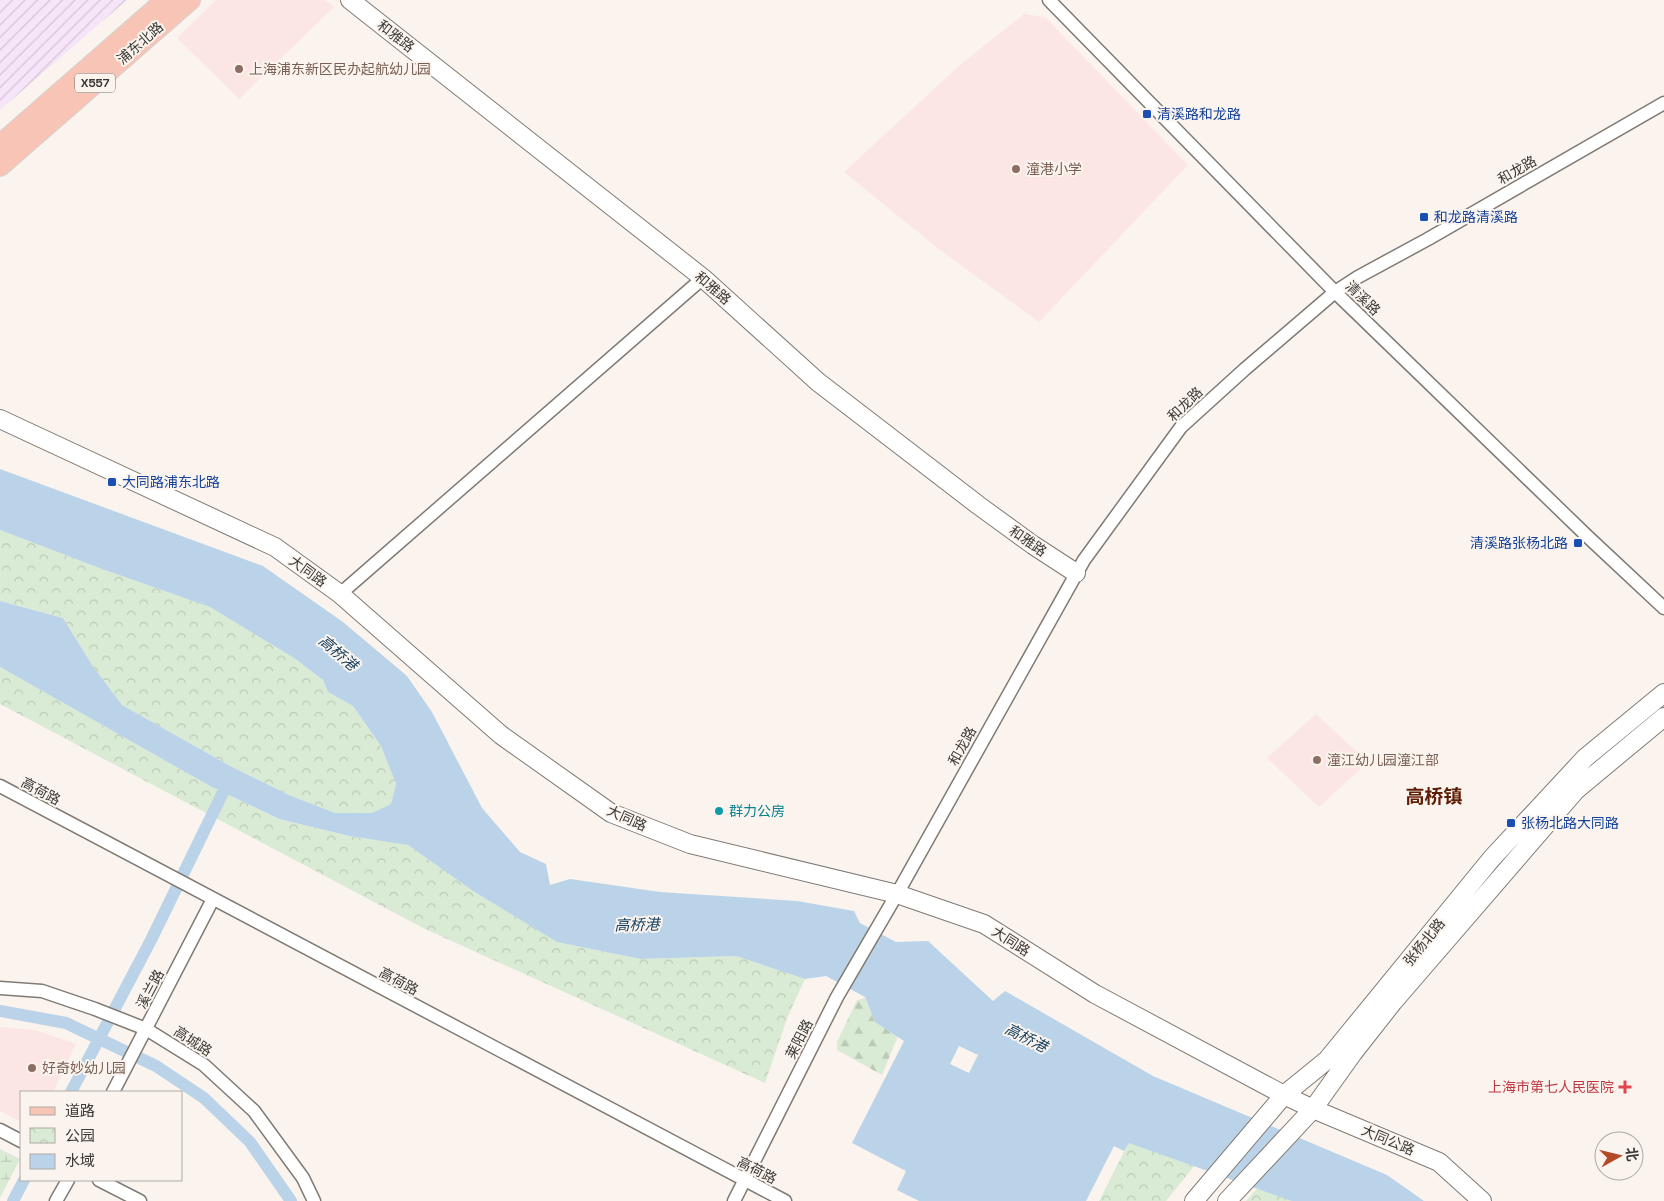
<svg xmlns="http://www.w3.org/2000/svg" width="1664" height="1201" font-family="'Space Grotesk','Noto Sans SC',sans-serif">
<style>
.industrial{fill:url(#industrial-furrows)}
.education{fill:#fce6e3}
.forest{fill:url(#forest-firs)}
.wetland{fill:url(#wetland-marsh)}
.park{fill:url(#park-crowns)}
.water{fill:#bad3e8;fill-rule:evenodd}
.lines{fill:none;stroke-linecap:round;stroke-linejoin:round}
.canal{stroke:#bad3e8;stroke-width:12}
.street-casing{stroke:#807a74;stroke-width:15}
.secondary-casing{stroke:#807a74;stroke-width:20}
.primary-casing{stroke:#d4d3d3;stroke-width:22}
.street{stroke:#fff;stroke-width:12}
.secondary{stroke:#fff;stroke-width:18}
.primary{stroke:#f8c4b5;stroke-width:20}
.education-dot{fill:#8d6e63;stroke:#fbf4ee;stroke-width:2}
.transit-dot{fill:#1a4fb4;stroke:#fbf4ee;stroke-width:2}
.culture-dot{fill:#0f9aa8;stroke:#fbf4ee;stroke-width:2}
.health-dot{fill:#e0444e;stroke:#fbf4ee;stroke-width:2}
.labels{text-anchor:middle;stroke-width:4;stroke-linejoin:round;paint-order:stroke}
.shield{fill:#fbf4ee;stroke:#75716d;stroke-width:1}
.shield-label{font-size:12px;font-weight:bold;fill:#3b3936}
.street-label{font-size:14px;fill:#3b3936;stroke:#fbf4ee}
.education-label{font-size:14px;fill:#785e54;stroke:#fbf4ee;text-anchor:start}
.transit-label{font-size:14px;fill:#164399;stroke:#fbf4ee;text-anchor:start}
.culture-label{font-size:14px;fill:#0d838f;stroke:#fbf4ee;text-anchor:start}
.health-label{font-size:14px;fill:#be3a42;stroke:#fbf4ee;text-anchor:end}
.water-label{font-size:15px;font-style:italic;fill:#16405f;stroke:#fbf4ee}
.district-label{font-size:19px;font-weight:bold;fill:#5e1d05;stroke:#fbf4ee}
</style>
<defs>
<pattern id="industrial-furrows" width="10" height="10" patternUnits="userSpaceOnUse" patternTransform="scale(1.25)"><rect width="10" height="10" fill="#f6e5f8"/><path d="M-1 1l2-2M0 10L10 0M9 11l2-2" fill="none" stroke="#d4c5d5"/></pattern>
<pattern id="forest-firs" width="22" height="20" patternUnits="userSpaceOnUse" patternTransform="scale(1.25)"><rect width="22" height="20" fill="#d9ebd5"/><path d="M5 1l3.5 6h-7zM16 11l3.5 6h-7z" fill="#bbcab7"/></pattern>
<pattern id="wetland-marsh" width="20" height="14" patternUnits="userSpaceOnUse" patternTransform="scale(1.25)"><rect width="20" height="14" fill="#d9ebd5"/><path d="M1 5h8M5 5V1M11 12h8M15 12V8" fill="none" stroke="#bbcab7"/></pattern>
<pattern id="park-crowns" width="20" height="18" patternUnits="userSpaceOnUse" patternTransform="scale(1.25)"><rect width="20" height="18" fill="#d9ebd5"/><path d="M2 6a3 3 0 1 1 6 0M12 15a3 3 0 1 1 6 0" fill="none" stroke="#bbcab7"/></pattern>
</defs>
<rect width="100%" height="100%" fill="#fbf4ee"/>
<!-- industrial -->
<path class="industrial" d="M 0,0 L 127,0 L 0,110 Z"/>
<!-- education -->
<path class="education" d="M 216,0 L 325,0 L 334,7 L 239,99 L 177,38 Z
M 1024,14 L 1045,17 L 1188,165 L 1039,322 L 940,250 L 844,172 L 960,65 Z
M 1316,714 L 1368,762 L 1319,807 L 1267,758 Z
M 0,1027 L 35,1030 L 76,1044 L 53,1092 L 21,1092 L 21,1122 L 0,1111 Z"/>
<!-- forest -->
<path class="forest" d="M 865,998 L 875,1022 L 898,1036 L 882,1075 L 837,1050 L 837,1042 L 857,1000 Z"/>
<!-- wetland -->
<path class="wetland" d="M 0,1149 L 20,1159 L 0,1198 Z"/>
<!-- park -->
<path class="park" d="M 0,530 L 102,569 L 210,607 L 294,658 L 323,680 L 328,692 L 353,706 L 381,746 L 396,784 L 391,804 L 372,813 L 335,813 L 289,795 L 232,767 L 122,705 L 92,665 L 63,618 L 0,601 Z
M 0,667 L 210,786 L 278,819 L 349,836 L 408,845 L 473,891 L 558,942 L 641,959 L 736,956 L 805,979 L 788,1016 L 765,1083 L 423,928 L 0,704 Z
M 1129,1142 L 1195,1165 L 1166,1201 L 1099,1201 Z
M 1273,1171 L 1356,1201 L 1246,1201 Z"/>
<!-- water -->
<path class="water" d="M 0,469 L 263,566 L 343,622 L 407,676 L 432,712 L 482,808 L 520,852 L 546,864 L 550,885 L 570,879 L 660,892 L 797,901 L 854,911 L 860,923 L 896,942 L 928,941 L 993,1001 L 1005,991 L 1153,1076 L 1387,1175 L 1424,1201 L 1292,1201 L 1129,1143 L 1124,1151 L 1114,1146 L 1086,1201 L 919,1201 L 897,1190 L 906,1171 L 852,1143 L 904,1041 L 875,1022 L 865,997 L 826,976 L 805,979 L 736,956 L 641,959 L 557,942 L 473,891 L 408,845 L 349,836 L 279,819 L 210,786 L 0,667 L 0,601 L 63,618 L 92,665 L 122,705 L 232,767 L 289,795 L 335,813 L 372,813 L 391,804 L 396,784 L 381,746 L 353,706 L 328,692 L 323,680 L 294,658 L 210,607 L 102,569 L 0,530 ZM 959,1046 L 978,1055 L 969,1073 L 950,1064 Z"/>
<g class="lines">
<!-- canal -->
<path class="canal" d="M 0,1011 L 66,1023 L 156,1066 L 204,1098 L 250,1142 L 291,1201
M 71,1092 L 151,940 L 229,780
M 13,1201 L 24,1180"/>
<defs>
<path id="street" d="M 1049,0 L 1335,292 L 1587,536 L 1664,608
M 340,594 L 703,278
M 0,786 L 785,1201
M 0,988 L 42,991 L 95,1009 L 146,1029 L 204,1065 L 254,1111 L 303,1178 L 314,1201
M 113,1092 L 213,899
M 0,1130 L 21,1141
M 99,1180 L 140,1201
M 56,1201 L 68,1180
M 734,1201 L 837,997 L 897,894 L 1084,560 L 1181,427 L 1245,369 L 1335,292 L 1358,277 L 1428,239 L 1664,103"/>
<path id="secondary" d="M 350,0 L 703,278 L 818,382 L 978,505 L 1033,545 L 1076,573
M 0,419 L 275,547 L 340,594 L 501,735 L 611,813 L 690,844 L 897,894 L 984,924 L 1095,994 L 1284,1095 L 1313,1109 L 1439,1162 L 1482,1201
M 1194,1201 L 1284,1095 L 1327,1060 L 1492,858 L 1585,758 L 1664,693
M 1227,1201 L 1313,1109 L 1353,1053 L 1393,1002 L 1576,790 L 1664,717"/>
<path id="primary" d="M 0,145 L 166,0
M 0,166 L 190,0"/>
</defs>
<!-- street casing -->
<use href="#street" class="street-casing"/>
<!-- secondary casing -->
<use href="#secondary" class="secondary-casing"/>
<!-- primary casing -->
<use href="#primary" class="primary-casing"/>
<!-- street -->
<use href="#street" class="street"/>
<!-- secondary -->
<use href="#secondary" class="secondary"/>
<!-- primary -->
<use href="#primary" class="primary"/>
</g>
<!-- markers -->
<g class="education-dot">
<circle cx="239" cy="69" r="5"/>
<circle cx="1016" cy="169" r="5"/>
<circle cx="1317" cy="760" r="5"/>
<circle cx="32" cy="1068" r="5"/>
</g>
<g class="transit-dot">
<rect x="1142" y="109" width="10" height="10" rx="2.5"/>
<rect x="1419" y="212" width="10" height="10" rx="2.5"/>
<rect x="107" y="477" width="10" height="10" rx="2.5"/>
<rect x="1573" y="538" width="10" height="10" rx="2.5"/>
<rect x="1506" y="818" width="10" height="10" rx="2.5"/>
</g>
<circle class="culture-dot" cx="719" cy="811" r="5"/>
<path class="health-dot" d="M1622.5 1079.5h5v5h5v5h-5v5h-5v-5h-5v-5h5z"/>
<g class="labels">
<!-- shield labels -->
<rect class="shield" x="75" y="73.5" width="40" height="19" rx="4"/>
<g class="shield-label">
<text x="95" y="87">X557</text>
</g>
<!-- street labels -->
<g class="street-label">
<text transform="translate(396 36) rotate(38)" y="5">和雅路</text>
<text transform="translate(140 43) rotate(-41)" y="5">浦东北路</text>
<text transform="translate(1517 170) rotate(-30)" y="5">和龙路</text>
<text transform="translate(713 288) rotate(41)" y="5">和雅路</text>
<text transform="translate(1363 298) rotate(44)" y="5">清溪路</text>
<text transform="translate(1185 404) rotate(-44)" y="5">和龙路</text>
<text transform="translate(1028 541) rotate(35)" y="5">和雅路</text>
<text transform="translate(308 571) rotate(36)" y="5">大同路</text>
<text transform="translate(962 746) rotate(-61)" y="5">和龙路</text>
<text transform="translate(41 791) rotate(28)" y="5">高荷路</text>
<text transform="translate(627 818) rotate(24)" y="5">大同路</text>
<text transform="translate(1011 941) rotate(33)" y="5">大同路</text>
<text transform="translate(1424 942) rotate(-51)" y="5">张杨北路</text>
<text transform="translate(399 981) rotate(28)" y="5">高荷路</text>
<text transform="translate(150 989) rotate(-62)" y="5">溪兰路</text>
<text transform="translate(799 1039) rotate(-63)" y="5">莱阳路</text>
<text transform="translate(193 1041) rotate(33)" y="5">高城路</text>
<text transform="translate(1388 1140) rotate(23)" y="5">大同公路</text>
<text transform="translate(757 1170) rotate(27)" y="5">高荷路</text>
</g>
<!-- education labels -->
<g class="education-label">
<text x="249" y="74">上海浦东新区民办起航幼儿园</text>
<text x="1026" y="174">潼港小学</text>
<text x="1327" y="765">潼江幼儿园潼江部</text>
<text x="42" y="1073">好奇妙幼儿园</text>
</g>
<!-- transit labels -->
<g class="transit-label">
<text x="1157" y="119">清溪路和龙路</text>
<text x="1434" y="222">和龙路清溪路</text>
<text x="122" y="487">大同路浦东北路</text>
<text x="1568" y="548" text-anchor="end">清溪路张杨北路</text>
<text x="1521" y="828">张杨北路大同路</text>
</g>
<!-- culture labels -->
<g class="culture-label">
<text x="729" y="816">群力公房</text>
</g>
<!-- health labels -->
<g class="health-label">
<text x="1614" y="1092">上海市第七人民医院</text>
</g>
<!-- water labels -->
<g class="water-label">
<text transform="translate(338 653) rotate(40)" y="5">高桥港</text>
<text transform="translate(637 925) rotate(-1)" y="5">高桥港</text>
<text transform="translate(1026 1038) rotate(27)" y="5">高桥港</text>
</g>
<!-- district labels -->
<g class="district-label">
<text x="1434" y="803">高桥镇</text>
</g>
</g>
<!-- legend -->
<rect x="20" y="1091" width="162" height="90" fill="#fbf4ee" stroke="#aea9a4"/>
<rect x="30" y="1107" width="25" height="8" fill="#f8c4b5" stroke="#aea9a4"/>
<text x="65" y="1116" font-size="15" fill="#3b3936">道路</text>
<rect x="30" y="1128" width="25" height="15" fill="url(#park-crowns)" stroke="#aea9a4"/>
<text x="65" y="1141" font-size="15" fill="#3b3936">公园</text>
<rect x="30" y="1154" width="25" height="15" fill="#bad3e8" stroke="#aea9a4"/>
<text x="65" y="1166" font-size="15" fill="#3b3936">水域</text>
<!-- north arrow -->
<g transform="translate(1619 1156) rotate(82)"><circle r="24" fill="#fbf4ee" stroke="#aea9a4"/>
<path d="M0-4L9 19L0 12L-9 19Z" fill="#b34b28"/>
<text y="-8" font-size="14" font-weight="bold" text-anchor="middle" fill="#3b3936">北</text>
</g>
</svg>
